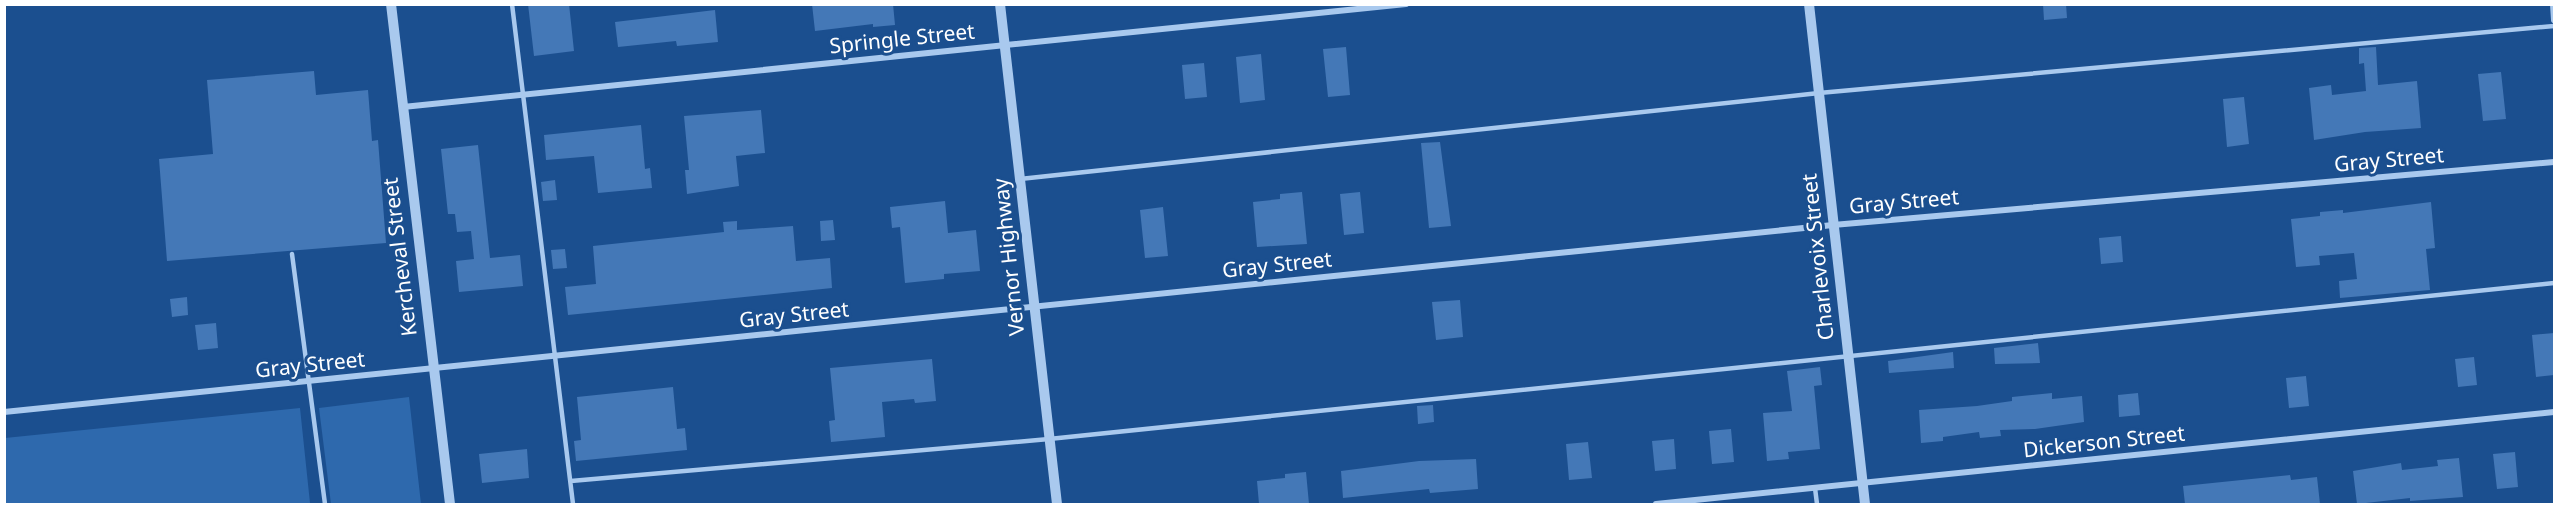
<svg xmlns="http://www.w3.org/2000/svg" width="2559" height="509" font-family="'Noto Sans',sans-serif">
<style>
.green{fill:#2e69ad}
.building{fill:#4478b7}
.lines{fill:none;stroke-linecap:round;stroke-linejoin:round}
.service{stroke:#a9c9ee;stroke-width:4.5}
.minor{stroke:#a9c9ee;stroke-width:6}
.tertiary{stroke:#a9c9ee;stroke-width:10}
.labels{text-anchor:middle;stroke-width:6;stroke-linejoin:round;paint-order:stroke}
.street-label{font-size:21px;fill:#fff;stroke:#1b4f8f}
</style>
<rect width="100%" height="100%" fill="#1b4f8f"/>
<!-- green -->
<path class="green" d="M 409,397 L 421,504 L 331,504 L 319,408 Z
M 300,408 L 310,503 L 5,504 L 5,438 Z"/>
<!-- building -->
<path class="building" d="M 528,4 L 569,4 L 574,51 L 534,56 Z
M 812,4 L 893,4 L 895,25 L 873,27 L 873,24 L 815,31 Z
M 2043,4 L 2066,4 L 2067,18 L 2044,20 Z
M 715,10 L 718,42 L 677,46 L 676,41 L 618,47 L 615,22 Z
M 1346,47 L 1350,95 L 1328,97 L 1323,49 Z
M 2376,47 L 2378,85 L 2417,81 L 2421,128 L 2365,132 L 2314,140 L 2309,88 L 2331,85 L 2332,95 L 2366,91 L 2364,63 L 2359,64 L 2359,48 Z
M 1261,54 L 1265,100 L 1240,103 L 1236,57 Z
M 1204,63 L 1207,97 L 1185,99 L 1182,65 Z
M 314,71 L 316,95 L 368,90 L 372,141 L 378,140 L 386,243 L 167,261 L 159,159 L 213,154 L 207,80 Z
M 2501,72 L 2506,119 L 2483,121 L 2478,74 Z
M 2244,97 L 2249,144 L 2227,147 L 2223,99 Z
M 761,110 L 765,153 L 736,156 L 739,186 L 687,194 L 685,170 L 689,170 L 684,116 Z
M 641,125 L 645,169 L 650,168 L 652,188 L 598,193 L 594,156 L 546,160 L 544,135 Z
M 1440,142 L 1451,226 L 1429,228 L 1421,143 Z
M 478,145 L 490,258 L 520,255 L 523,286 L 459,292 L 456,261 L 474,259 L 471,231 L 457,232 L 455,214 L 448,214 L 441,149 Z
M 555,180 L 557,200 L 543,201 L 541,182 Z
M 1302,192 L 1307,244 L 1257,247 L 1253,202 L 1280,199 L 1280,194 Z
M 1360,192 L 1364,233 L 1344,235 L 1340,194 Z
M 945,201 L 948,233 L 976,230 L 980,271 L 944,274 L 944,279 L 905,283 L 900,227 L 892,228 L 890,207 Z
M 2431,202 L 2435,248 L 2426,249 L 2430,290 L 2340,298 L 2339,281 L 2357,279 L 2354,253 L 2319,256 L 2320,265 L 2296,267 L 2291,219 L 2320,216 L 2320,212 L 2343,210 L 2343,213 Z
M 1163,207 L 1168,256 L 1145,258 L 1140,210 Z
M 833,220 L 835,240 L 821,241 L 820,221 Z
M 737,221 L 737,230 L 793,226 L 796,261 L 830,258 L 832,288 L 568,315 L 565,287 L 596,284 L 593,246 L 724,232 L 723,222 Z
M 2121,236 L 2123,262 L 2101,264 L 2099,238 Z
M 565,249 L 567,268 L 553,269 L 551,250 Z
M 187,297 L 188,315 L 172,317 L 170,299 Z
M 1460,300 L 1463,337 L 1436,340 L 1432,302 Z
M 216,323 L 218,348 L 198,350 L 195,325 Z
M 2554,333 L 2554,375 L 2536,377 L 2532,335 Z
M 2038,343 L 2040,363 L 1995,364 L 1994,348 Z
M 1953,352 L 1954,368 L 1889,373 L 1888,361 Z
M 2474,357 L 2477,385 L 2458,387 L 2455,359 Z
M 932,359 L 936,401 L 915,403 L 914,399 L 882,402 L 885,437 L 831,442 L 829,421 L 835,420 L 830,368 Z
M 1820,367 L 1822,385 L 1814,386 L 1820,449 L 1788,452 L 1789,459 L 1767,461 L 1763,413 L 1792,411 L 1787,371 Z
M 2306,376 L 2309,406 L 2289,408 L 2286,378 Z
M 673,387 L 677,429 L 685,428 L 687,450 L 576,461 L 574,441 L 581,440 L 577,397 Z
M 2052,393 L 2052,399 L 2082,396 L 2084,422 L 2035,429 L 2000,430 L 2001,436 L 1980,438 L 1979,432 L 1943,437 L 1943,441 L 1921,443 L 1919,410 L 1977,406 L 2012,401 L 2012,397 Z
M 2138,393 L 2140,415 L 2119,417 L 2118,395 Z
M 1433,405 L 1434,422 L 1418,424 L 1417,406 Z
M 1731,429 L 1734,462 L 1712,464 L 1709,431 Z
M 1674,439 L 1676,469 L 1655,471 L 1652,441 Z
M 1588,442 L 1592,478 L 1569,480 L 1566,444 Z
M 527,449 L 529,478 L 482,483 L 479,454 Z
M 2515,452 L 2518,487 L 2497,489 L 2493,454 Z
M 2459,458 L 2463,497 L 2410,501 L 2410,498 L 2357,504 L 2353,471 L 2401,463 L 2402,470 L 2438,466 L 2437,460 Z
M 1476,459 L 1478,489 L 1430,493 L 1429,489 L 1343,498 L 1341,471 L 1419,461 Z
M 1306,472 L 1309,504 L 1259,504 L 1257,481 L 1285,478 L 1285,474 Z
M 2290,475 L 2291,480 L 2317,477 L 2320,504 L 2185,504 L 2183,486 Z"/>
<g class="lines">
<!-- service -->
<path class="service" d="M 512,4 L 573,504
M 1020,179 L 1819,93 L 2554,26
M 292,254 L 325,504
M 571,481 L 1049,439 L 2554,283
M 1815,488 L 1817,504"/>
<!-- minor -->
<path class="minor" d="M 2553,4 L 2554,20
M 403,107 L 1406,4
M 4,412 L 1833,225 L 2554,162
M 1656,504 L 2554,412"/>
<!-- tertiary -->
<path class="tertiary" d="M 391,4 L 450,504
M 1000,4 L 1057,504
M 1809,4 L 1865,504"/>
</g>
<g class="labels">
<!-- street labels -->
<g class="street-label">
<text transform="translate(902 39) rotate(-6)" y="7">Springle Street</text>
<text transform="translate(2389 160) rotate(-5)" y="7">Gray Street</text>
<text transform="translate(1904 202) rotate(-5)" y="7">Gray Street</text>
<text transform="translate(400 257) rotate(-97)" y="7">Kercheval Street</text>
<text transform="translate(1009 257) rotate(-96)" y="7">Vernor Highway</text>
<text transform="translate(1818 257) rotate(-96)" y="7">Charlevoix Street</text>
<text transform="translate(1277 265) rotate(-6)" y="7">Gray Street</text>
<text transform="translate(794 315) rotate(-6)" y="7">Gray Street</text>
<text transform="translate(310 365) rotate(-6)" y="7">Gray Street</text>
<text transform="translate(2104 442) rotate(-6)" y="7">Dickerson Street</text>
</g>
</g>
<!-- border -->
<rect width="2559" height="509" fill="none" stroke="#ffffff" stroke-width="12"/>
</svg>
